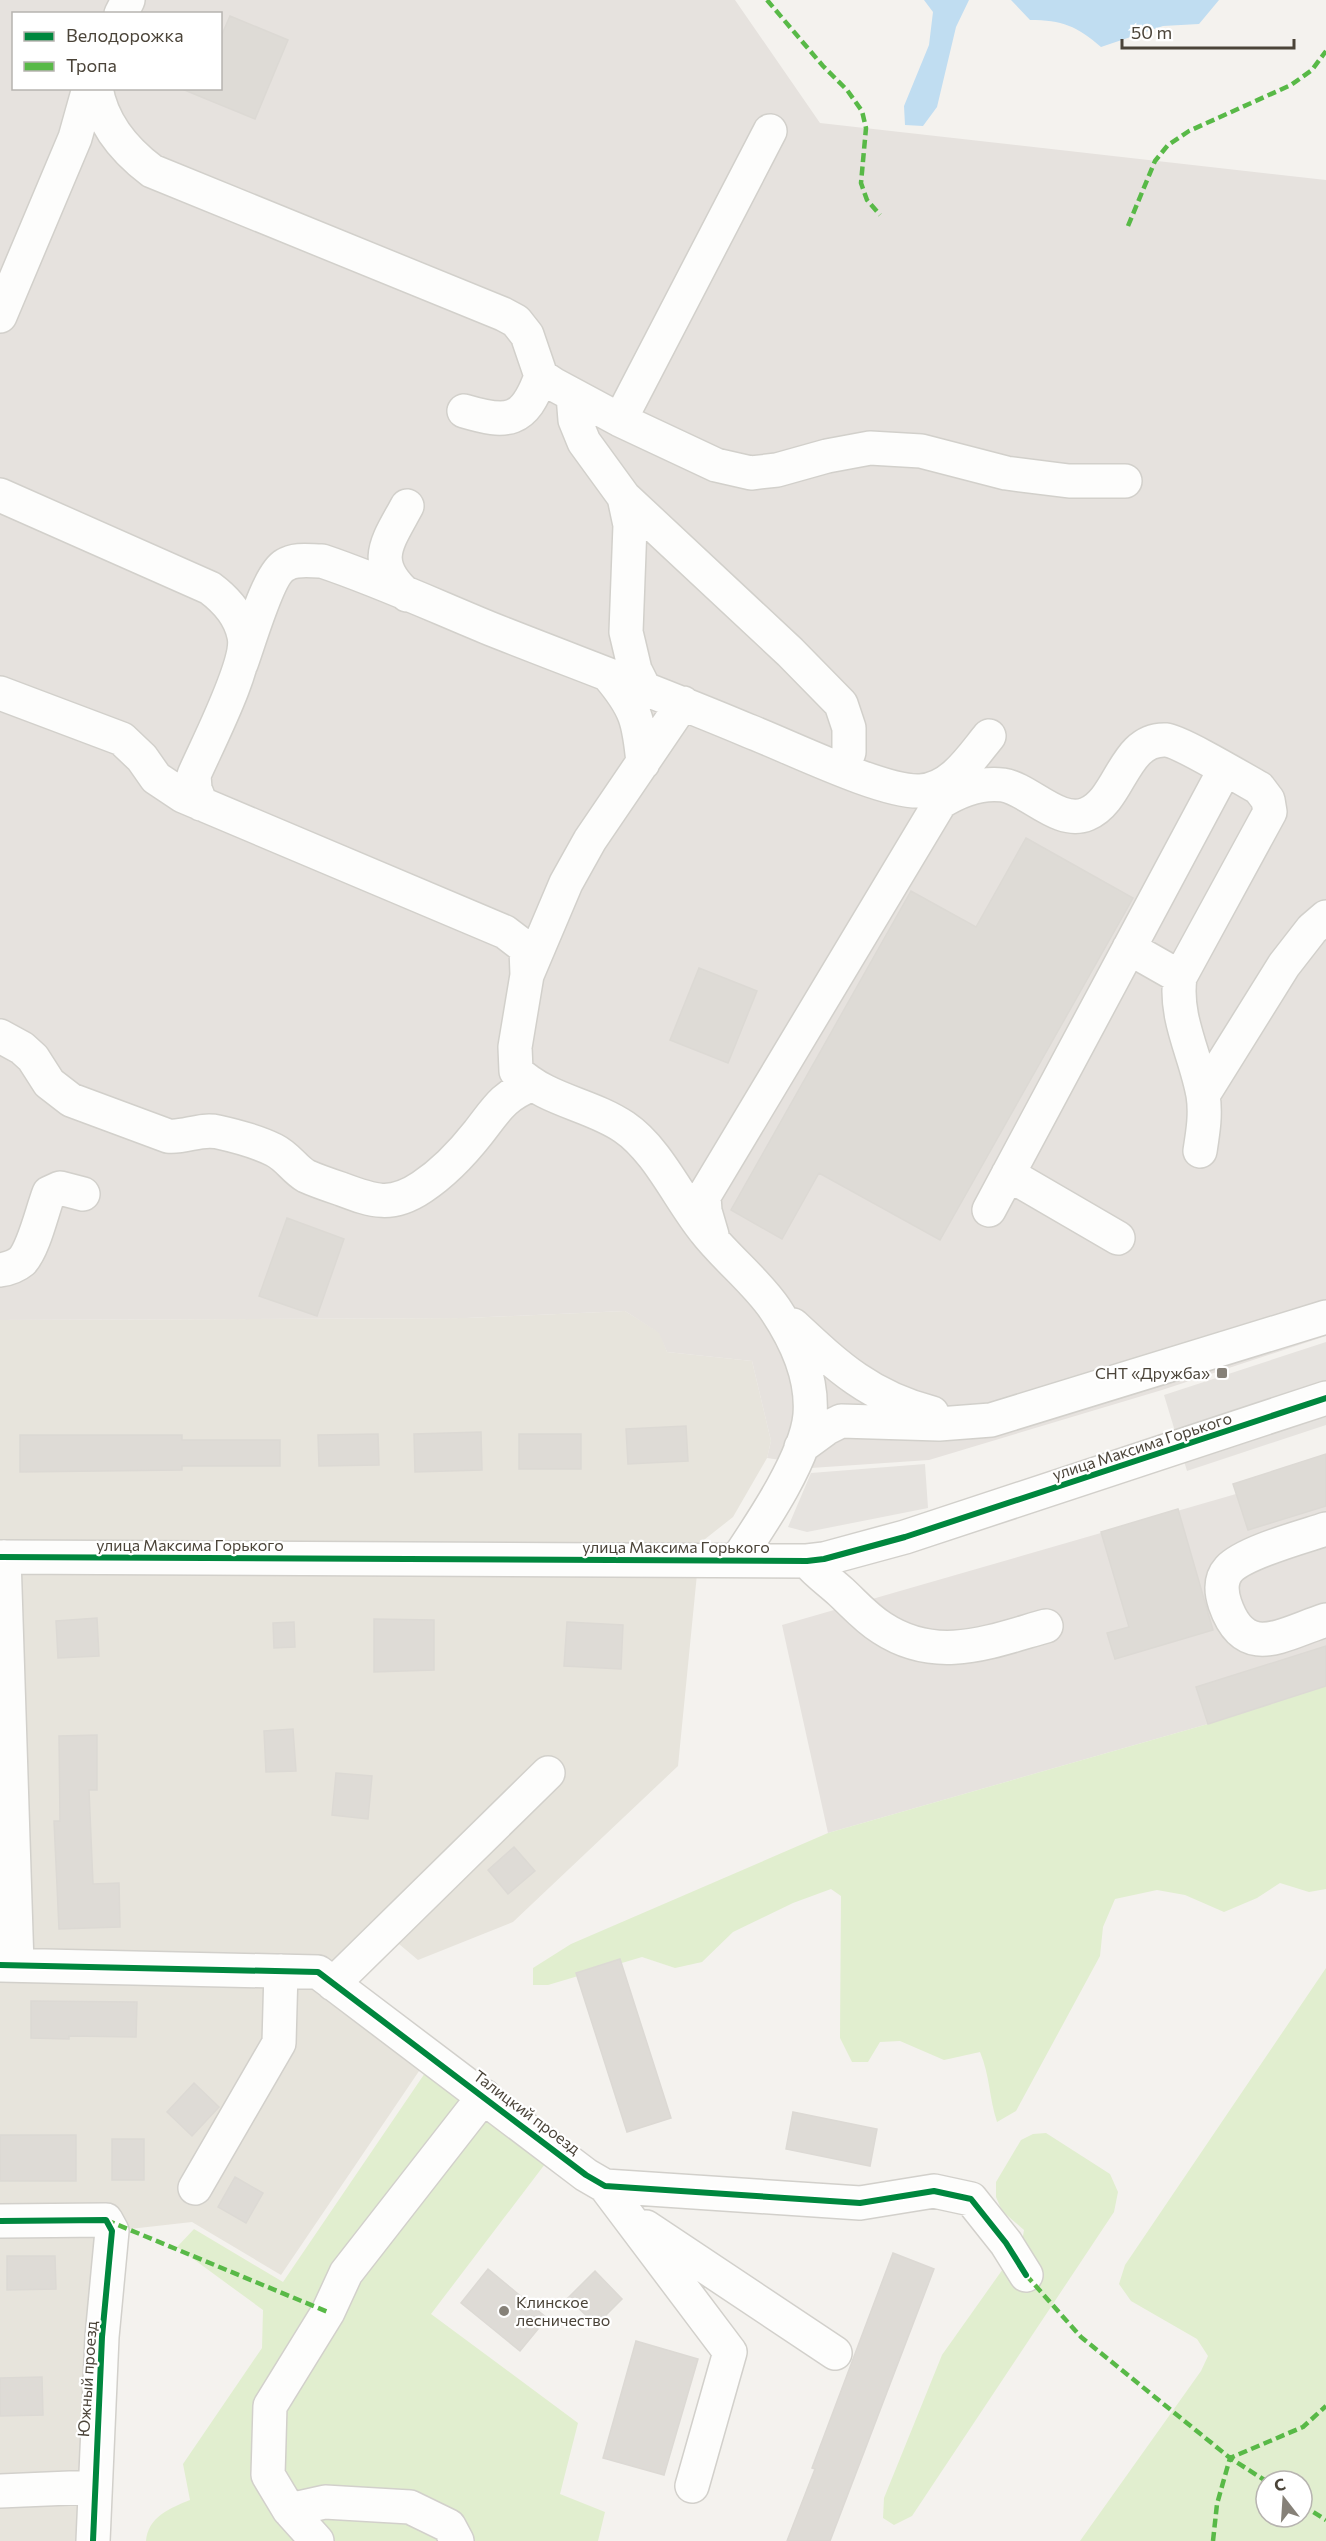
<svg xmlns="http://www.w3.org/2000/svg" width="1326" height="2541" font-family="Commissioner,sans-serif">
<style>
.residential{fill:#e7e4dc}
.industrial{fill:#e6e2de;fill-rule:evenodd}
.green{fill:#e1eecf;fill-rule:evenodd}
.parking{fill:#e6e3df}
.water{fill:#c0ddf1}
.building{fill:#dedbd6;stroke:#dcd9d4;stroke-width:1.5}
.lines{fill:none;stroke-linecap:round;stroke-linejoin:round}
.minor-casing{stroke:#d2d0cb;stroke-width:36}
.minor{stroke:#fdfdfc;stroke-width:33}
.quiet{stroke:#58b947;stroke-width:4.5;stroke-dasharray:9 4.5;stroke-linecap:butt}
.cycleway-casing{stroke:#fff;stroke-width:10}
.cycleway{stroke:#00873e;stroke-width:6}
.poi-dot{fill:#868178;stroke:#fff;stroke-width:2}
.labels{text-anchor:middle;stroke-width:4.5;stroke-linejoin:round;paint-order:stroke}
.poi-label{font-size:16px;fill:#4b4439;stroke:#fff;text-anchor:end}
.street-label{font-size:16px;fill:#4b4439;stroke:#fff}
</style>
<rect width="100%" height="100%" fill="#f4f2ee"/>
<!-- residential -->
<path class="residential" d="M 625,1311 L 660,1333 L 667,1352 L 752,1361 L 771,1441 L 767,1458 L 733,1517 L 695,1547 L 697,1574 L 678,1766 L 513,1922 L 418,1960 L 393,1939 L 354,1980 L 438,2043 L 281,2275 L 192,2222 L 112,2231 L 93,2541 L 0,2541 L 0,1320 L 466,1318 Z"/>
<!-- industrial -->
<path class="industrial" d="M 0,0 L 735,0 L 820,123 L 1326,180 L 1326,1336 L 1162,1390 L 929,1460 L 811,1468 L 794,1462 L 767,1458 L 771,1441 L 752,1361 L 667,1352 L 659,1333 L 625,1311 L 466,1318 L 0,1320 ZM 14,14 L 220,14 L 220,88 L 14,88 Z
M 1326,1454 L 1326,1686 L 1208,1724 L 828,1833 L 782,1625 L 1236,1494 L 1233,1484 Z"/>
<!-- green -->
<path class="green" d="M 1326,1686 L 1326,1889 L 1309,1892 L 1280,1883 L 1257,1898 L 1224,1912 L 1185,1895 L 1157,1890 L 1115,1899 L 1103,1927 L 1100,1956 L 1016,2111 L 997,2122 C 989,2097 990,2076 980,2052 L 944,2060 L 900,2041 L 880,2042 L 868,2062 L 852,2062 L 840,2038 L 841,1896 L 831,1889 L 793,1903 L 733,1932 L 702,1962 L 675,1968 L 642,1957 L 548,1985 L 533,1985 L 533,1968 L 571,1944 L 828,1833 L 1208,1724 Z
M 1326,1968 L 1326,2541 L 1080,2541 L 1201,2371 L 1208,2356 L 1197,2339 L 1131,2301 L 1119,2284 L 1125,2265 ZM 1266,2481 L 1302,2481 L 1302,2517 L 1266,2517 Z
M 425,2073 L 545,2164 L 431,2314 L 578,2423 L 560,2494 L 605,2512 L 598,2541 L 146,2541 C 148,2517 170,2508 190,2500 L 183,2464 L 262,2348 L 263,2310 L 177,2247 L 194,2229 L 283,2282 Z
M 1046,2133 L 1110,2174 L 1118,2192 L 1114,2212 L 912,2516 L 894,2525 L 883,2518 L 884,2498 L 942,2355 L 1022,2242 L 1024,2230 L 1002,2211 L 996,2197 L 996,2182 L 1021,2140 L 1033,2134 Z"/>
<!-- parking -->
<path class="parking" d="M 1326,1342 L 1326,1425 L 1187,1471 L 1164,1395 Z
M 925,1464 L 928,1508 L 807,1532 L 788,1527 L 811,1473 Z"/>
<!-- water -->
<path class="water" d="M 924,0 L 969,0 L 956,27 L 937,107 L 923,126 L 905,125 L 904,106 L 929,45 L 933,12 Z
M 1011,0 L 1219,0 L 1199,24 L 1163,26 L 1101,47 C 1077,26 1062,20 1030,20 Z"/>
<!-- building -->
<path class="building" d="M 230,16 L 288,40 L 255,119 L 182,89 L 220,88 L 220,39 Z
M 1026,838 L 1133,898 L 940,1240 L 819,1173 L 782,1239 L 731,1210 L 911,891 L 976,927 Z
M 699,968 L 757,991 L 728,1063 L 670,1040 Z
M 287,1218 L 344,1239 L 317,1316 L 259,1296 Z
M 686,1426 L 688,1461 L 628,1464 L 626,1429 Z
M 481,1432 L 482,1470 L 415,1472 L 414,1434 Z
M 378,1434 L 379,1465 L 319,1466 L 318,1435 Z
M 519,1434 L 581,1434 L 581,1469 L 519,1469 Z
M 20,1435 L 182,1435 L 182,1440 L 280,1440 L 280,1466 L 182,1466 L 182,1470 L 20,1472 Z
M 1326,1454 L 1326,1506 L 1248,1530 L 1233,1484 Z
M 1178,1509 L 1213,1630 L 1115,1659 L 1107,1633 L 1129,1627 L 1101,1532 Z
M 97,1618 L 99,1656 L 58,1658 L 56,1621 Z
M 374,1619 L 434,1620 L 434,1670 L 374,1672 Z
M 294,1622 L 295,1647 L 274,1648 L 273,1623 Z
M 567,1622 L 623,1625 L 621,1669 L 564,1666 Z
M 1326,1646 L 1326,1686 L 1208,1724 L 1196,1687 Z
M 293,1729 L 296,1771 L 266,1772 L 264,1731 Z
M 97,1735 L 97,1790 L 89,1790 L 93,1884 L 119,1883 L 120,1927 L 59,1929 L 54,1821 L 60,1821 L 59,1736 Z
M 336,1773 L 372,1776 L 368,1819 L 332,1815 Z
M 514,1847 L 535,1871 L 508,1894 L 488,1870 Z
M 620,1959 L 671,2118 L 627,2132 L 576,1973 Z
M 31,2001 L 137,2002 L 136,2037 L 69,2036 L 69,2039 L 31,2038 Z
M 194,2083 L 219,2107 L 192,2136 L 167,2112 Z
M 793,2112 L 877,2129 L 870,2166 L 786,2149 Z
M 0,2135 L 76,2135 L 76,2181 L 0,2181 Z
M 112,2139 L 144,2139 L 144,2180 L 112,2180 Z
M 235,2177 L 263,2193 L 246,2223 L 218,2207 Z
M 893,2253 L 934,2269 L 830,2541 L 787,2541 L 815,2469 L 812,2468 Z
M 7,2256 L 55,2256 L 56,2289 L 7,2290 Z
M 488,2269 L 547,2318 L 520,2351 L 461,2303 Z
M 595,2271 L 622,2299 L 596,2325 L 568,2298 Z
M 636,2341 L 698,2359 L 664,2475 L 603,2458 Z
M 42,2377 L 43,2415 L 0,2416 L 0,2378 Z"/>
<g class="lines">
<defs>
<path id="minor" d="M 121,14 L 128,0
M 96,88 C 102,124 124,150 152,171 L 503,314 L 516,321 L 527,335 L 541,376 L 553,384 L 620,420 L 716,465 L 751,473 L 777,470 L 827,456 L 870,448 L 921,451 L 1006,473 L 1069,481 L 1125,481
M 0,316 L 75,138 L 89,88
M 573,395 L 575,420 L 584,442 L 624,497 L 630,525 L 626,632 L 635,670 L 645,690
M 464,411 C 508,424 524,423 541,376
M 620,420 L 770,131
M 0,495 L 210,588 C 226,600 240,615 244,636 C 250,663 206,747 194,775 L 195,789 L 201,804
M 624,497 L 790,652 L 841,704 L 849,728 L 849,752 L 843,769
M 407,506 C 387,543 370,562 407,595
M 241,664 C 249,643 268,574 285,565 C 296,558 310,561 322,561 C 379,580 435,606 491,629 C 577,663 664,695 749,731 C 788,746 883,793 920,791 C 952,789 971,758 989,736
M 609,676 C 636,708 639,721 643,763
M 0,693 L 122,739 L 142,758 L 156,778 L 183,796 L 505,932 L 526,948 L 527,975 L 515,1047 L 516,1071 C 547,1101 590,1104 624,1127 C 658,1150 679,1199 705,1231 C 725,1257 757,1282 775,1309 C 796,1340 813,1376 810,1415 C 806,1458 761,1524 737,1560
M 939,803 C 958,791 980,782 1003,785 C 1029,789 1059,826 1087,814 C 1121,800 1123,738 1166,740 C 1179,741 1243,779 1259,788 L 1268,800 L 1270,812 L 1180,977 C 1174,1018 1196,1055 1203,1095 C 1206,1114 1203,1132 1200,1151
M 1129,948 L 1180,977
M 527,975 L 566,883 L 590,840 L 683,703
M 0,1036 L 22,1048 L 33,1058 L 49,1083 L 71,1100 L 168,1136 C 185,1138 200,1128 218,1132 C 236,1136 258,1142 274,1150 C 288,1157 294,1169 306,1176 C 317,1181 329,1185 341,1189 C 373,1201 391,1208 422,1187 C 443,1173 463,1152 478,1133 C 496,1110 503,1096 531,1085
M 1203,1095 L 1284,965 L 1312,929 L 1326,917
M 1008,1174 L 1118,1238
M 989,1210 L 1225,769
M 712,1235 L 705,1211 L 704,1196 L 950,786
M 0,1270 C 7,1269 16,1266 22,1261 C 34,1248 42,1211 49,1193 L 60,1188 L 83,1194
M 793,1325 C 838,1367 870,1397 932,1413
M 801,1447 L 827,1428 L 841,1421 L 939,1424 L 991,1420 L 1326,1317
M 1326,1529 C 1302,1537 1245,1552 1229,1569 C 1220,1579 1221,1592 1225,1604 C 1245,1662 1282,1634 1326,1620
M 0,1557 L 807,1561 L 824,1559 L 905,1537 L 1326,1398
M 4,1557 L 17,1965
M 807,1561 C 817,1573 829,1581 841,1592 C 854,1604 866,1618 882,1628 C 937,1664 989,1642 1046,1626
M 0,1965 L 318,1972 L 586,2175 L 605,2186 L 860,2203 L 934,2191 L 971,2199 L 1006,2243 L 1026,2275
M 333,1984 L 548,1773
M 605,2186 L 730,2352 L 692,2486
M 195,2188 L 279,2043 L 281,1971
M 0,2221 L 106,2220 L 112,2231 L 102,2337 L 93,2541
M 646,2227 L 835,2353
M 0,2491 L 93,2487
M 289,2510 L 325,2502 L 410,2507 L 449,2526 L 457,2541
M 317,2541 L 289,2510 L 268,2475 L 270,2406 L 328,2312 L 346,2273 L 484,2096"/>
</defs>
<!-- minor casing -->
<use href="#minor" class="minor-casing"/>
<!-- minor -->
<use href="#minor" class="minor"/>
<!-- quiet -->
<path class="quiet" d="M 767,0 L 823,66 L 847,90 L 862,111 L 866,128 L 861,183 L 867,200 L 880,215
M 1128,226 L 1155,161 L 1168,145 L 1189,131 L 1291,85 L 1312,70 L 1326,51
M 106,2220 L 328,2312
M 1026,2275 L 1081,2337 L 1230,2458 L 1266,2481
M 1302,2505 L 1326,2520
M 1213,2541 L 1217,2504 L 1230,2458 L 1303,2427 L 1326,2406"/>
<defs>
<path id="cycleway" d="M 0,1557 L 807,1561 L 824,1559 L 905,1537 L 1326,1398
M 0,1965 L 318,1972 L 586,2175 L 605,2186 L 860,2203 L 934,2191 L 971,2199 L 1006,2243 L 1026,2275
M 0,2221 L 106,2220 L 112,2231 L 102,2337 L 93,2541"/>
</defs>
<!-- cycleway casing -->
<use href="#cycleway" class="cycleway-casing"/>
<!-- cycleway -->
<use href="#cycleway" class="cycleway"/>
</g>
<!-- markers -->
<g class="poi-dot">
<rect x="1216" y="1367" width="12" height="12" rx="3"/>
<circle cx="504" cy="2311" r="6"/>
</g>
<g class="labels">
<!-- poi labels -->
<g class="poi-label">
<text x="1210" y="1379">СНТ «Дружба»</text>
<text x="516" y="2308" text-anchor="start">Клинское<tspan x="516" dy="18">лесничество</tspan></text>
</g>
<!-- street labels -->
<g class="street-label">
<text transform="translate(1142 1446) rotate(-18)" y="6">улица Максима Горького</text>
<text x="190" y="1551">улица Максима Горького</text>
<text x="676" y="1553">улица Максима Горького</text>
<text transform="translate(527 2112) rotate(37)" y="6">Талицкий проезд</text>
<text transform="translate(87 2379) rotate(-86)" y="6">Южный проезд</text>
</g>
</g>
<!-- legend -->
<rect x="12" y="12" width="210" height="78" fill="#ffffff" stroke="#b7b4b0" stroke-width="1.5"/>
<rect x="24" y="32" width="30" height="9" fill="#00873e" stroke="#b7b4b0" stroke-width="1.5"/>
<text x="66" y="42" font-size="18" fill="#4b4439">Велодорожка</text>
<rect x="24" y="62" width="30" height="9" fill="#58b947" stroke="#b7b4b0" stroke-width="1.5"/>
<text x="66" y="72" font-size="18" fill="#4b4439">Тропа</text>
<!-- north arrow -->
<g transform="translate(1284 2499) rotate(343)"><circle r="28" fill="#ffffff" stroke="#b7b4b0" stroke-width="1.5"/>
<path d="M0-4.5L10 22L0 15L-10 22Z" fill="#868178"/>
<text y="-9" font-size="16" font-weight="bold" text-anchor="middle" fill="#4b4439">С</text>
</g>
<!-- scale -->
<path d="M1122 39v9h172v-9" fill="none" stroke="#4b4439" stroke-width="3"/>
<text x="1131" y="39" font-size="18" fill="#4b4439" stroke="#ffffff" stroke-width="4.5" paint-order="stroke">50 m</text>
</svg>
